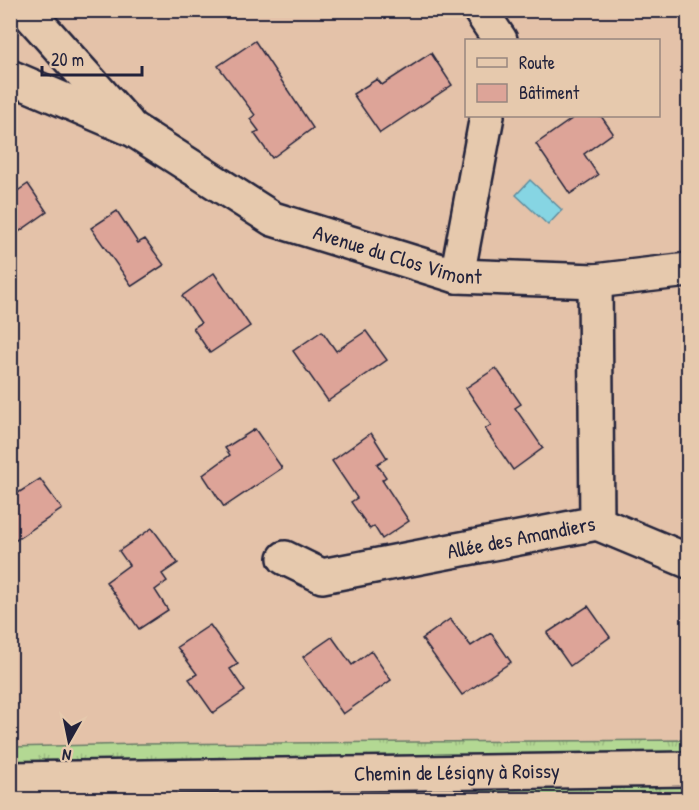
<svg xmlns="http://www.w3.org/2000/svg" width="699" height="810" font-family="'Patrick Hand',sans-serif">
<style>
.grass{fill:url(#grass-tufts);stroke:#6a7d67;stroke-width:1.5}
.water{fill:#86d5e3;stroke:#5e8da0;stroke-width:1.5}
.building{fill:#dda498;stroke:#22223b;stroke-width:1.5}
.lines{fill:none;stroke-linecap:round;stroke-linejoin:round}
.street-casing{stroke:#22223b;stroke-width:38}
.street{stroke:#e6c9ad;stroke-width:33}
.labels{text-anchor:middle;stroke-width:4.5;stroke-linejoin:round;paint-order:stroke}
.street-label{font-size:21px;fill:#22223b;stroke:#e6c9ad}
</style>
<defs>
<pattern id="grass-tufts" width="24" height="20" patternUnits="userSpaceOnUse" patternTransform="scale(1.5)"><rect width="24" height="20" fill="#b3d893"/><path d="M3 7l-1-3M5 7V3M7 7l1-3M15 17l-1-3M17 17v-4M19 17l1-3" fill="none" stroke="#9ab980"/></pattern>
</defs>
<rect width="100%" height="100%" fill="#e4c2a9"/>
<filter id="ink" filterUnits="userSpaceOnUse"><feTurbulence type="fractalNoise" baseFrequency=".0167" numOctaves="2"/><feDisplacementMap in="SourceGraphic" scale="12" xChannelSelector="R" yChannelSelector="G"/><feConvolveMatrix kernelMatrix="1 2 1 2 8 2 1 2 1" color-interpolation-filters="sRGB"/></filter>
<g filter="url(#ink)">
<!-- grass -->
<path class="grass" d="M 688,740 L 688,799 L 11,799 L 10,747 L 139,744 Z"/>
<!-- water -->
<path class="water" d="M 530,180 L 562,210 L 548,225 L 516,195 Z"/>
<!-- building -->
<path class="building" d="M 255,41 L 313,128 L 272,158 L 254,133 L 259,131 L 250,119 L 255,115 L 218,66 Z
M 431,53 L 452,85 L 380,133 L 353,94 L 377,79 L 382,85 Z
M 576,116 L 601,116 L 613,133 L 584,154 L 598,175 L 570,194 L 536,144 Z
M 28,184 L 47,212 L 10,238 L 10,196 Z
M 117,211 L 138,243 L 145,239 L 164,265 L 132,286 L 91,228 Z
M 214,273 L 250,326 L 210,353 L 193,328 L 201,323 L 182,296 Z
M 322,331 L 336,351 L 366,331 L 387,360 L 328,401 L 293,351 Z
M 496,368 L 521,404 L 515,408 L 543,448 L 513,470 L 485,429 L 491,425 L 466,388 Z
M 255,429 L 282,468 L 224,507 L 203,475 L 230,455 L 225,448 Z
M 371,433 L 387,458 L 377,464 L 386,477 L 382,480 L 409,521 L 382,539 L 374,526 L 370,529 L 351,502 L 357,498 L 332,461 Z
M 40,479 L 62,509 L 10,544 L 10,498 Z
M 152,528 L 178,563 L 162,574 L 167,581 L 155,590 L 168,610 L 139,629 L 106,582 L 129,565 L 119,551 Z
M 588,606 L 610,637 L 570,666 L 547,633 Z
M 450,619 L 471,646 L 491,633 L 511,662 L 462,695 L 422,639 Z
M 210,625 L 238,664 L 230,669 L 245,691 L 213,713 L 189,679 L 197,674 L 177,647 Z
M 332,637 L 352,665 L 371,651 L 391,680 L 343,714 L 303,657 Z"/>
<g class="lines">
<defs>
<g id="street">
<path d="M 26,10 L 127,123"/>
<path d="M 480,10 L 500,40"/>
<path id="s1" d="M 10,77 L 134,130 L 273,219 L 457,276 L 595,281 L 688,270"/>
<path d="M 457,276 L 487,116"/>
<path d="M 597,523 L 688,561"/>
<path id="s2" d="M 285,558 L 322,576 L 597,523 L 595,281"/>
<path id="s3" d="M 10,779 L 688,769"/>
</g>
</defs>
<!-- street casing -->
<use href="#street" class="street-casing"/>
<!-- street -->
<use href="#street" class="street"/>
</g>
</g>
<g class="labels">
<!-- street labels -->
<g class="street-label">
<text dy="7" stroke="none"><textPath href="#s1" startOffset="430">Avenue du Clos Vimont</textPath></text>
<text dy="7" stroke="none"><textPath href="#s2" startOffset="244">Allée des Amandiers</textPath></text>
<text dy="7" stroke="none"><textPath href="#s3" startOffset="447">Chemin de Lésigny à Roissy</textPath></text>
</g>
</g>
<!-- margin -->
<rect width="699" height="810" fill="none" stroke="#e6c9ad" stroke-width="36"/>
<rect x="18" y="18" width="663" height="774" fill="none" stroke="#22223b" stroke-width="2" filter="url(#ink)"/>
<!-- legend -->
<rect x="465" y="39" width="195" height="78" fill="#e6c9ad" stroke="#98867f" stroke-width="1.5"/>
<rect x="477" y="58" width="30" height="9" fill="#e6c9ad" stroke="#98867f" stroke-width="1.5"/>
<text x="519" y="69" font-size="18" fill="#22223b">Route</text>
<rect x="477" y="84" width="30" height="18" fill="#dda498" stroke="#98867f" stroke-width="1.5"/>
<text x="519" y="99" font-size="18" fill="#22223b">Bâtiment</text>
<!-- north arrow -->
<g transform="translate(69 741) rotate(189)" stroke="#e6c9ad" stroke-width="4.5" paint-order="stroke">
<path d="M0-4.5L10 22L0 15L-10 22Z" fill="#22223b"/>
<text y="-9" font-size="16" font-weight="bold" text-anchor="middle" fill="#22223b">N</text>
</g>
<!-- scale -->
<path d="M42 66v9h100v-9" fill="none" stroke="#22223b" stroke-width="3"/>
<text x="51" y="66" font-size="18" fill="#22223b" stroke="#e6c9ad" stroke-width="4.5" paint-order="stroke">20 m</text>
</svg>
